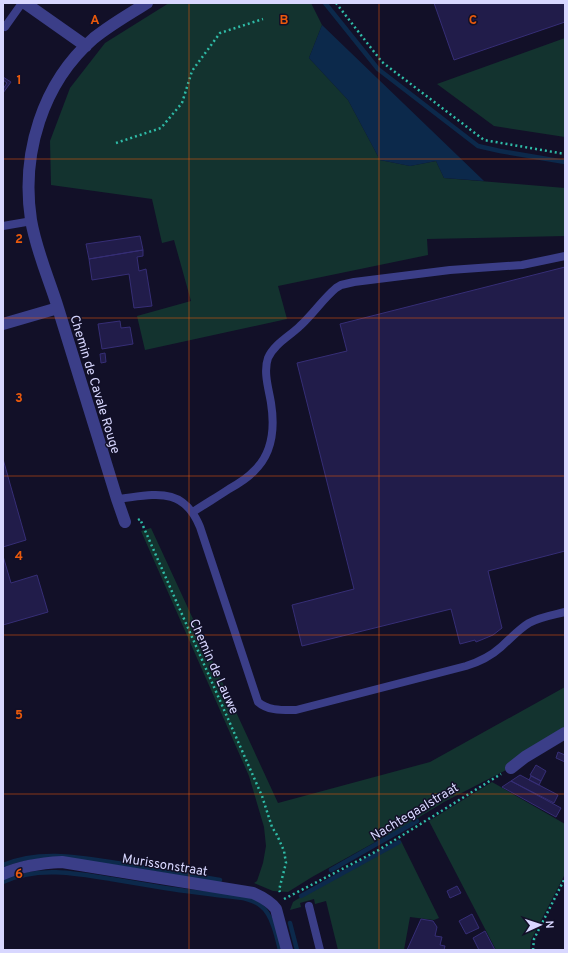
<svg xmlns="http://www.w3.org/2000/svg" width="568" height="953" font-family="Overpass,sans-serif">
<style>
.green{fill:#13332f}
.water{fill:#0c294b}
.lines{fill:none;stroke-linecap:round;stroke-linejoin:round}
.stream{stroke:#0c294b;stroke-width:4.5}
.building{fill:#211c4a;stroke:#362e76}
.path{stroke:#2fbba7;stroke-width:2.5;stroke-dasharray:2 3;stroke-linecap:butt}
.lane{stroke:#3b3e88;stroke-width:8}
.street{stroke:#3b3e88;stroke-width:12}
.grid{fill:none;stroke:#e8590c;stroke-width:1;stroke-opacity:0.55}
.labels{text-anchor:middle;stroke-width:3;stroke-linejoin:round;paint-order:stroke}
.street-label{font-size:13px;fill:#d8d7ff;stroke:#121028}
.grid-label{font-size:13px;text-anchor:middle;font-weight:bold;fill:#e8590c;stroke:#121028;stroke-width:3;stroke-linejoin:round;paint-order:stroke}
</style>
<rect width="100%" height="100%" fill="#121028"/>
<!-- green -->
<path class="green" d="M 169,3 L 311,3 L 322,25 L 309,58 L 348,100 L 380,160 L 410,166 L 436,161 L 444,178 L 565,188 L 565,236 L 427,239 L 428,255 L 278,286 L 287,319 L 145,350 L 137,316 L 191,301 L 174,240 L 162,243 L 152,199 L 51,185 L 50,141 L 70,88 L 105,43 Z
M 565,38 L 565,137 L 494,126 L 437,84 Z
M 151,528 L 278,803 L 430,762 L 565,687 L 565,730 L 510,768 L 444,802 L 408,824 L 312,877 L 288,892 L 273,891 L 254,883 L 257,881 L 263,863 L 266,846 L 264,827 L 249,776 L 141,531 Z
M 492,782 L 565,824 L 565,874 L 531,940 L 530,950 L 496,950 L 429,821 Z
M 401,841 L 439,918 L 434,920 L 410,917 L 404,950 L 338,950 L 326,901 L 315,904 L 314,899 L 300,903 L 301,907 L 290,910 L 293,902 L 296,900 Z"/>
<!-- water -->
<path class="water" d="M 322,25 L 484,181 L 444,178 L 436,161 L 410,166 L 380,160 L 348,100 L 309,58 Z"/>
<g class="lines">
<!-- stream -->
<path class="stream" d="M 325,3 L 378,69 L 478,146 L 500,151 L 565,162
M 3,865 C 44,848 87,859 130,865 C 160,870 190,875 220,880
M 331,870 L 417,821
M 3,882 C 36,866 76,873 111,879 C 129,882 147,885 165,888 C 191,892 217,895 243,898 C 250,900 256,901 261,906 C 272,914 277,937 280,950
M 301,896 L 399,842
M 290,923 L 297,950"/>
</g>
<!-- building -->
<path class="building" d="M 434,3 L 565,3 L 565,22 L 454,60 Z
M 3,77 L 11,82 L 3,93 L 3,89 L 7,83 L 3,80 Z
M 140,236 L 143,250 L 89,259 L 86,244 Z
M 143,250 L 143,256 L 137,257 L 139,271 L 146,269 L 152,306 L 134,308 L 129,274 L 92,280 L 89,259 Z
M 565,267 L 565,551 L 488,571 L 502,628 L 493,635 L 481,640 L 476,642 L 475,640 L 460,644 L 451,609 L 302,646 L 292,605 L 354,589 L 297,363 L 347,351 L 340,324 Z
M 120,321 L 121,328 L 130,327 L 133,344 L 102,349 L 98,324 Z
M 105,353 L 106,362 L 101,363 L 100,354 Z
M 3,459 L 26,540 L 3,547 Z
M 3,556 L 11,583 L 37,575 L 48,612 L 3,625 Z
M 558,752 L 565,755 L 565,762 L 556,758 Z
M 536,765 L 546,771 L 541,781 L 530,775 Z
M 520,775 L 558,795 L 554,803 L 511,781 Z
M 531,776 L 541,781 L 539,785 L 529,780 Z
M 511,781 L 561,808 L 556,817 L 502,787 Z
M 457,886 L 461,893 L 450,898 L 447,891 Z
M 472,914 L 479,928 L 466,934 L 459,921 Z
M 421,919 L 433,921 L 437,927 L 435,936 L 442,937 L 440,945 L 445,946 L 444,950 L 407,950 Z
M 485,931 L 495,950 L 479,950 L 473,938 Z"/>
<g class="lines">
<!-- path -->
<path class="path" d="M 336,3 L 382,62 L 484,140 L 565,154
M 116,143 L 161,128 L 182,103 L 192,71 L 220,33 L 263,19
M 138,520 L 140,519 L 262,796 L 272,827 L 277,835 L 284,851 L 286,863 L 279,890 L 280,892
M 284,899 L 377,851 L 501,774
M 533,950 L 534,939 L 565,878"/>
<!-- lane -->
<path class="lane" d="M 3,25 L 5,27 L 22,3
M 3,226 L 32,221
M 117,499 C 154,495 183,485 200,527 L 258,702 C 268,711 283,710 296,710 L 466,666 C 479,662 491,656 501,647 C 510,639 519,629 529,623 C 540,617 553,615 565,612
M 193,512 C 205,504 217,497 229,489 C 238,484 247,479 254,471 C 273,453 275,428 271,403 C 269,390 263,372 268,358 C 274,344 290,336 300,326 C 313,314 323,299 336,288 L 341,285 L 354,282 L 450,270 L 522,265 L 565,256
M 309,906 L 320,950"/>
<!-- street -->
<path class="street" d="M 25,3 L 86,46
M 58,308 C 49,279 36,250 31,220 C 21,154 42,83 94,38 C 110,25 129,14 147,3
M 3,324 L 58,308 L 117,499 L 125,522
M 511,768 L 525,757 L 565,733
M 3,874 C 21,866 42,863 62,862 L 253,893 C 262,897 270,901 276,909 L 287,950"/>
</g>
<!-- grid -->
<path class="grid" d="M 189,3 L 189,950M 379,3 L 379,950M 3,159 L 565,159M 3,318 L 565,318M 3,476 L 565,476M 3,635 L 565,635M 3,794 L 565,794"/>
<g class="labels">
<!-- street labels -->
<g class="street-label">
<text transform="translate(96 384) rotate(73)" y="5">Chemin de Cavale Rouge</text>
<text transform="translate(215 666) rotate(66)" y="5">Chemin de Lauwe</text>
<text transform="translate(414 811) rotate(-31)" y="5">Nachtegaalstraat</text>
<text transform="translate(165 864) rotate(9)" y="5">Murissonstraat</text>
</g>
</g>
<g class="grid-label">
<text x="95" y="24">A</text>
<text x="284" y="24">B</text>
<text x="473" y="24">C</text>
<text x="19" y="84">1</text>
<text x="19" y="243">2</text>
<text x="19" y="402">3</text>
<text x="19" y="560">4</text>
<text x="19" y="719">5</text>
<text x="19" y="878">6</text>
</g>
<!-- border -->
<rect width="568" height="953" fill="none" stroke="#d8d7ff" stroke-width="8"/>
<!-- north arrow -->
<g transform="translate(540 925) rotate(87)" stroke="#121028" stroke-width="3" paint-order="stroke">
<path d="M0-3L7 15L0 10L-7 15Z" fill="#d8d7ff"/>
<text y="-6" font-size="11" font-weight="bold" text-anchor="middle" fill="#d8d7ff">N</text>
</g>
</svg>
